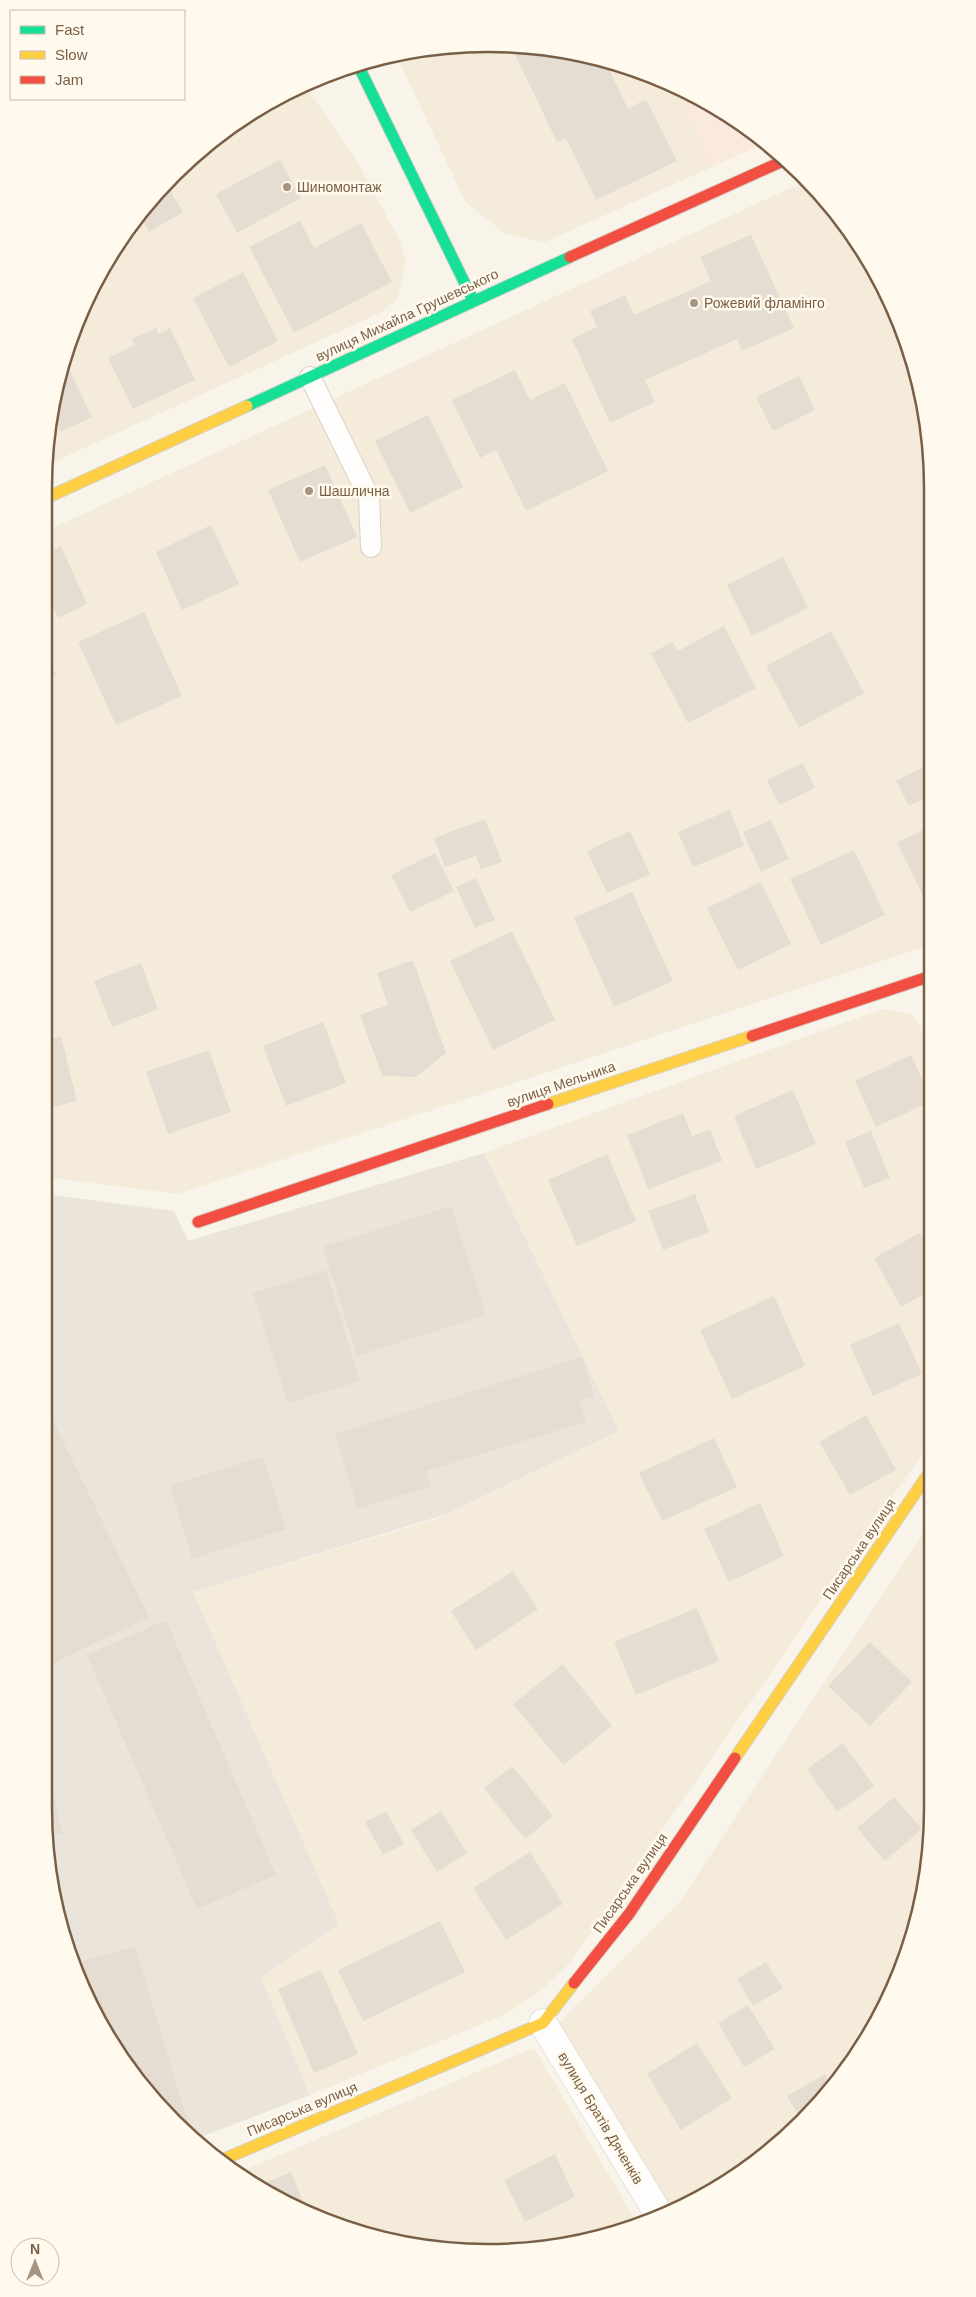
<svg xmlns="http://www.w3.org/2000/svg" width="976" height="2297" font-family="Arial,sans-serif">
<style>
.residential{fill:#f4ebda}
.commercial{fill:#f9eadd}
.industrial{fill:#ebe4db}
.building{fill:#e5ddd1}
.lines{fill:none;stroke-linecap:round;stroke-linejoin:round}
.lane-casing{stroke:#d7d1c8;stroke-width:22}
.street-casing{stroke:#d7d1c8;stroke-width:29}
.fast-casing{stroke:#d8d1c6;stroke-width:13}
.slow-casing{stroke:#d8d1c6;stroke-width:13}
.jam-casing{stroke:#d8d1c6;stroke-width:13}
.lane{stroke:#fefdfc;stroke-width:20}
.street{stroke:#fefdfc;stroke-width:28}
.fast{stroke:#16e098;stroke-width:11}
.slow{stroke:#ffcf43;stroke-width:11}
.jam{stroke:#f24e42;stroke-width:11}
.poi-dot{fill:#a69380;stroke:#fffaed;stroke-width:2}
.labels{text-anchor:middle;stroke-width:5;stroke-linejoin:round;paint-order:stroke}
.poi-label{font-size:14px;fill:#7a5f47;stroke:#fffaed;text-anchor:start}
.street-label{font-size:14px;fill:#7a5f47;stroke:#fffaed}
.rim{fill:none;stroke:#7a5f47;stroke-width:2.5}
</style>
<rect width="100%" height="100%" fill="#f8f4ea"/>
<!-- residential -->
<path class="residential" d="M 459,45 L 546,48 L 631,67 L 678,91 L 712,167 L 545,242 L 506,234 L 466,203 L 396,55 Z
M 304,85 L 353,154 L 399,239 L 406,261 L 398,298 L 382,312 L 47,465 L 67,345 L 103,266 L 154,195 L 217,136 L 291,90 Z
M 806,181 L 822,195 L 887,292 L 928,430 L 930,945 L 179,1194 L 44,1177 L 44,532 Z
M 882,1009 L 911,1014 L 930,1035 L 931,1441 L 570,1963 L 538,1993 L 506,2014 L 310,2095 L 261,1977 L 193,1592 L 436,1519 L 619,1431 L 484,1153 Z
M 931,1521 L 932,1809 L 909,1952 L 840,2080 L 781,2143 L 710,2194 L 671,2208 L 559,2024 L 678,1904 Z
M 534,2048 L 636,2221 L 574,2245 L 430,2249 L 345,2230 L 266,2194 L 239,2172 Z"/>
<!-- commercial -->
<path class="commercial" d="M 678,91 L 735,118 L 763,144 L 712,167 Z"/>
<!-- industrial -->
<path class="industrial" d="M 484,1153 L 619,1431 L 444,1515 L 193,1592 L 339,1924 L 261,1977 L 310,2095 L 198,2138 L 154,2102 L 103,2031 L 67,1952 L 44,1809 L 44,1194 L 174,1211 L 188,1241 Z"/>
<!-- building -->
<path class="building" d="M 511,46 L 546,48 L 605,61 L 628,109 L 646,99 L 677,161 L 596,200 L 566,138 L 557,142 Z
M 251,115 L 253,117 L 204,151 L 203,149 L 217,136 Z
M 280,160 L 301,198 L 237,233 L 216,194 Z
M 166,184 L 183,212 L 149,232 L 139,215 L 154,195 Z
M 300,221 L 314,248 L 361,223 L 392,282 L 294,333 L 249,247 Z
M 751,235 L 794,328 L 742,351 L 737,339 L 645,380 L 655,402 L 610,423 L 572,339 L 597,327 L 590,311 L 625,295 L 634,315 L 711,281 L 700,257 Z
M 243,272 L 278,341 L 229,367 L 193,298 Z
M 156,328 L 159,334 L 170,328 L 195,380 L 133,409 L 108,358 L 135,345 L 132,339 Z
M 65,361 L 92,417 L 61,432 L 55,420 Z
M 515,370 L 530,400 L 565,383 L 608,471 L 526,511 L 496,450 L 480,458 L 452,400 Z
M 799,376 L 815,410 L 773,431 L 756,397 Z
M 428,415 L 463,487 L 410,513 L 375,441 Z
M 325,465 L 357,537 L 300,562 L 268,490 Z
M 211,525 L 239,584 L 182,610 L 156,552 Z
M 61,546 L 87,604 L 58,618 L 44,587 L 44,553 Z
M 783,557 L 808,608 L 752,636 L 727,585 Z
M 144,612 L 182,696 L 116,725 L 78,642 Z
M 724,626 L 756,688 L 688,723 L 651,653 L 673,642 L 678,651 Z
M 831,631 L 864,693 L 799,728 L 766,666 Z
M 44,647 L 56,675 L 44,681 Z
M 803,763 L 815,788 L 779,805 L 767,780 Z
M 929,764 L 929,796 L 909,806 L 896,781 Z
M 730,810 L 744,846 L 693,867 L 678,832 Z
M 485,819 L 502,862 L 481,869 L 476,856 L 445,867 L 434,838 Z
M 771,820 L 789,859 L 761,872 L 743,832 Z
M 930,827 L 930,910 L 897,842 Z
M 630,831 L 650,874 L 607,893 L 587,851 Z
M 854,850 L 885,915 L 821,945 L 790,879 Z
M 435,853 L 454,891 L 410,912 L 391,875 Z
M 476,878 L 495,920 L 475,928 L 456,887 Z
M 761,882 L 791,944 L 738,970 L 707,908 Z
M 632,892 L 673,981 L 614,1007 L 574,918 Z
M 512,931 L 555,1020 L 493,1050 L 450,961 Z
M 413,960 L 446,1053 L 416,1077 L 382,1076 L 360,1015 L 388,1005 L 377,973 Z
M 141,963 L 158,1009 L 112,1027 L 94,981 Z
M 323,1022 L 346,1083 L 286,1106 L 263,1046 Z
M 61,1036 L 77,1101 L 44,1109 L 44,1041 Z
M 209,1050 L 231,1112 L 168,1134 L 146,1072 Z
M 911,1055 L 930,1096 L 930,1102 L 876,1127 L 855,1081 Z
M 793,1090 L 816,1144 L 756,1169 L 734,1116 Z
M 683,1113 L 692,1136 L 710,1129 L 722,1161 L 648,1189 L 627,1135 Z
M 871,1131 L 890,1178 L 864,1188 L 845,1142 Z
M 607,1154 L 636,1221 L 577,1246 L 548,1180 Z
M 695,1194 L 709,1232 L 663,1250 L 648,1211 Z
M 451,1206 L 486,1315 L 357,1356 L 323,1247 Z
M 920,1233 L 931,1253 L 931,1290 L 901,1307 L 874,1258 Z
M 326,1270 L 360,1381 L 288,1403 L 253,1293 Z
M 774,1296 L 805,1366 L 732,1399 L 700,1330 Z
M 899,1323 L 922,1374 L 873,1396 L 850,1345 Z
M 582,1357 L 594,1396 L 579,1400 L 586,1422 L 426,1471 L 431,1486 L 358,1509 L 335,1434 Z
M 44,1402 L 149,1617 L 52,1664 L 44,1647 Z
M 866,1415 L 896,1470 L 850,1495 L 819,1442 Z
M 714,1438 L 737,1487 L 662,1521 L 639,1473 Z
M 263,1457 L 286,1529 L 192,1559 L 170,1485 Z
M 760,1503 L 784,1556 L 729,1582 L 704,1529 Z
M 513,1571 L 538,1609 L 476,1650 L 451,1611 Z
M 697,1608 L 719,1661 L 636,1695 L 614,1642 Z
M 166,1620 L 276,1875 L 197,1909 L 87,1655 Z
M 870,1642 L 912,1682 L 870,1726 L 828,1686 Z
M 563,1664 L 612,1726 L 563,1765 L 513,1704 Z
M 843,1743 L 874,1786 L 837,1812 L 807,1769 Z
M 45,1757 L 62,1833 L 48,1836 L 44,1809 Z
M 512,1766 L 553,1816 L 525,1839 L 484,1788 Z
M 894,1797 L 922,1829 L 885,1861 L 857,1828 Z
M 386,1811 L 404,1844 L 383,1855 L 365,1822 Z
M 441,1811 L 467,1853 L 437,1872 L 411,1830 Z
M 530,1852 L 563,1904 L 506,1940 L 473,1888 Z
M 440,1921 L 465,1972 L 363,2021 L 338,1970 Z
M 135,1946 L 190,2129 L 188,2130 L 154,2102 L 103,2031 L 73,1964 Z
M 766,1962 L 783,1988 L 753,2006 L 737,1979 Z
M 321,1970 L 358,2054 L 314,2073 L 278,1989 Z
M 748,2005 L 775,2049 L 744,2067 L 718,2023 Z
M 697,2043 L 732,2098 L 681,2130 L 647,2074 Z
M 825,2074 L 832,2088 L 802,2121 L 787,2096 Z
M 767,2149 L 769,2152 L 721,2186 L 717,2178 Z
M 555,2154 L 575,2197 L 525,2222 L 504,2180 Z
M 291,2172 L 308,2213 L 266,2194 L 257,2186 Z"/>
<g class="lines">
<defs>
<path id="lane" d="M 310,377 L 369,497 L 371,547"/>
<path id="street" d="M 543,2023 L 658,2213"/>
<path id="fast" d="M 358,65 L 473,300
M 247,406 L 570,257"/>
<path id="slow" d="M 44,499 L 247,406
M 548,1104 L 752,1036
M 735,1758 L 931,1470
M 224,2159 L 543,2023 L 574,1983"/>
<path id="jam" d="M 570,257 L 783,161
M 752,1036 L 925,978 L 930,986
M 198,1222 L 548,1104
M 574,1983 L 629,1914 L 735,1758"/>
</defs>
<!-- lane casing -->
<use href="#lane" class="lane-casing"/>
<!-- street casing -->
<use href="#street" class="street-casing"/>
<!-- fast casing -->
<use href="#fast" class="fast-casing"/>
<!-- slow casing -->
<use href="#slow" class="slow-casing"/>
<!-- jam casing -->
<use href="#jam" class="jam-casing"/>
<!-- lane -->
<use href="#lane" class="lane"/>
<!-- street -->
<use href="#street" class="street"/>
<!-- fast -->
<use href="#fast" class="fast"/>
<!-- slow -->
<use href="#slow" class="slow"/>
<!-- jam -->
<use href="#jam" class="jam"/>
</g>
<!-- markers -->
<g class="poi-dot">
<circle cx="287" cy="187" r="5"/>
<circle cx="694" cy="303" r="5"/>
<circle cx="309" cy="491" r="5"/>
</g>
<g class="labels">
<!-- poi labels -->
<g class="poi-label">
<text x="297" y="192">Шиномонтаж</text>
<text x="704" y="308">Рожевий фламінго</text>
<text x="319" y="496">Шашлична</text>
</g>
<!-- street labels -->
<g class="street-label">
<text transform="translate(407 315) rotate(-25)" y="5">вулиця Михайла Грушевського</text>
<text transform="translate(561 1084) rotate(-19)" y="5">вулиця Мельника</text>
<text transform="translate(859 1549) rotate(-56)" y="5">Писарська вулиця</text>
<text transform="translate(630 1883) rotate(-55)" y="5">Писарська вулиця</text>
<text transform="translate(302 2109) rotate(-23)" y="5">Писарська вулиця</text>
<text transform="translate(601 2118) rotate(59)" y="5">вулиця Братів Дяченків</text>
</g>
</g>
<!-- crop -->
<path d="M0 0H976V2297H0ZM488 52H488A436 436 0 0 1 924 488V1808A436 436 0 0 1 488 2244H488A436 436 0 0 1 52 1808V488A436 436 0 0 1 488 52Z" fill="#fffaed" fill-rule="evenodd"/>
<path class="rim" d="M488 52H488A436 436 0 0 1 924 488V1808A436 436 0 0 1 488 2244H488A436 436 0 0 1 52 1808V488A436 436 0 0 1 488 52Z"/>
<!-- legend -->
<rect x="10" y="10" width="175" height="90" fill="#fffaed" stroke="#cabcab"/>
<rect x="20" y="26" width="25" height="8" fill="#16e098" stroke="#cabcab"/>
<text x="55" y="35" font-size="15" fill="#7a5f47">Fast</text>
<rect x="20" y="51" width="25" height="8" fill="#ffcf43" stroke="#cabcab"/>
<text x="55" y="60" font-size="15" fill="#7a5f47">Slow</text>
<rect x="20" y="76" width="25" height="8" fill="#f24e42" stroke="#cabcab"/>
<text x="55" y="85" font-size="15" fill="#7a5f47">Jam</text>
<!-- north arrow -->
<g transform="translate(35 2262)"><circle r="24" fill="#fffaed" stroke="#cabcab"/>
<path d="M0-4L9 19L0 12L-9 19Z" fill="#a69380"/>
<text y="-8" font-size="14" font-weight="bold" text-anchor="middle" fill="#7a5f47">N</text>
</g>
</svg>
